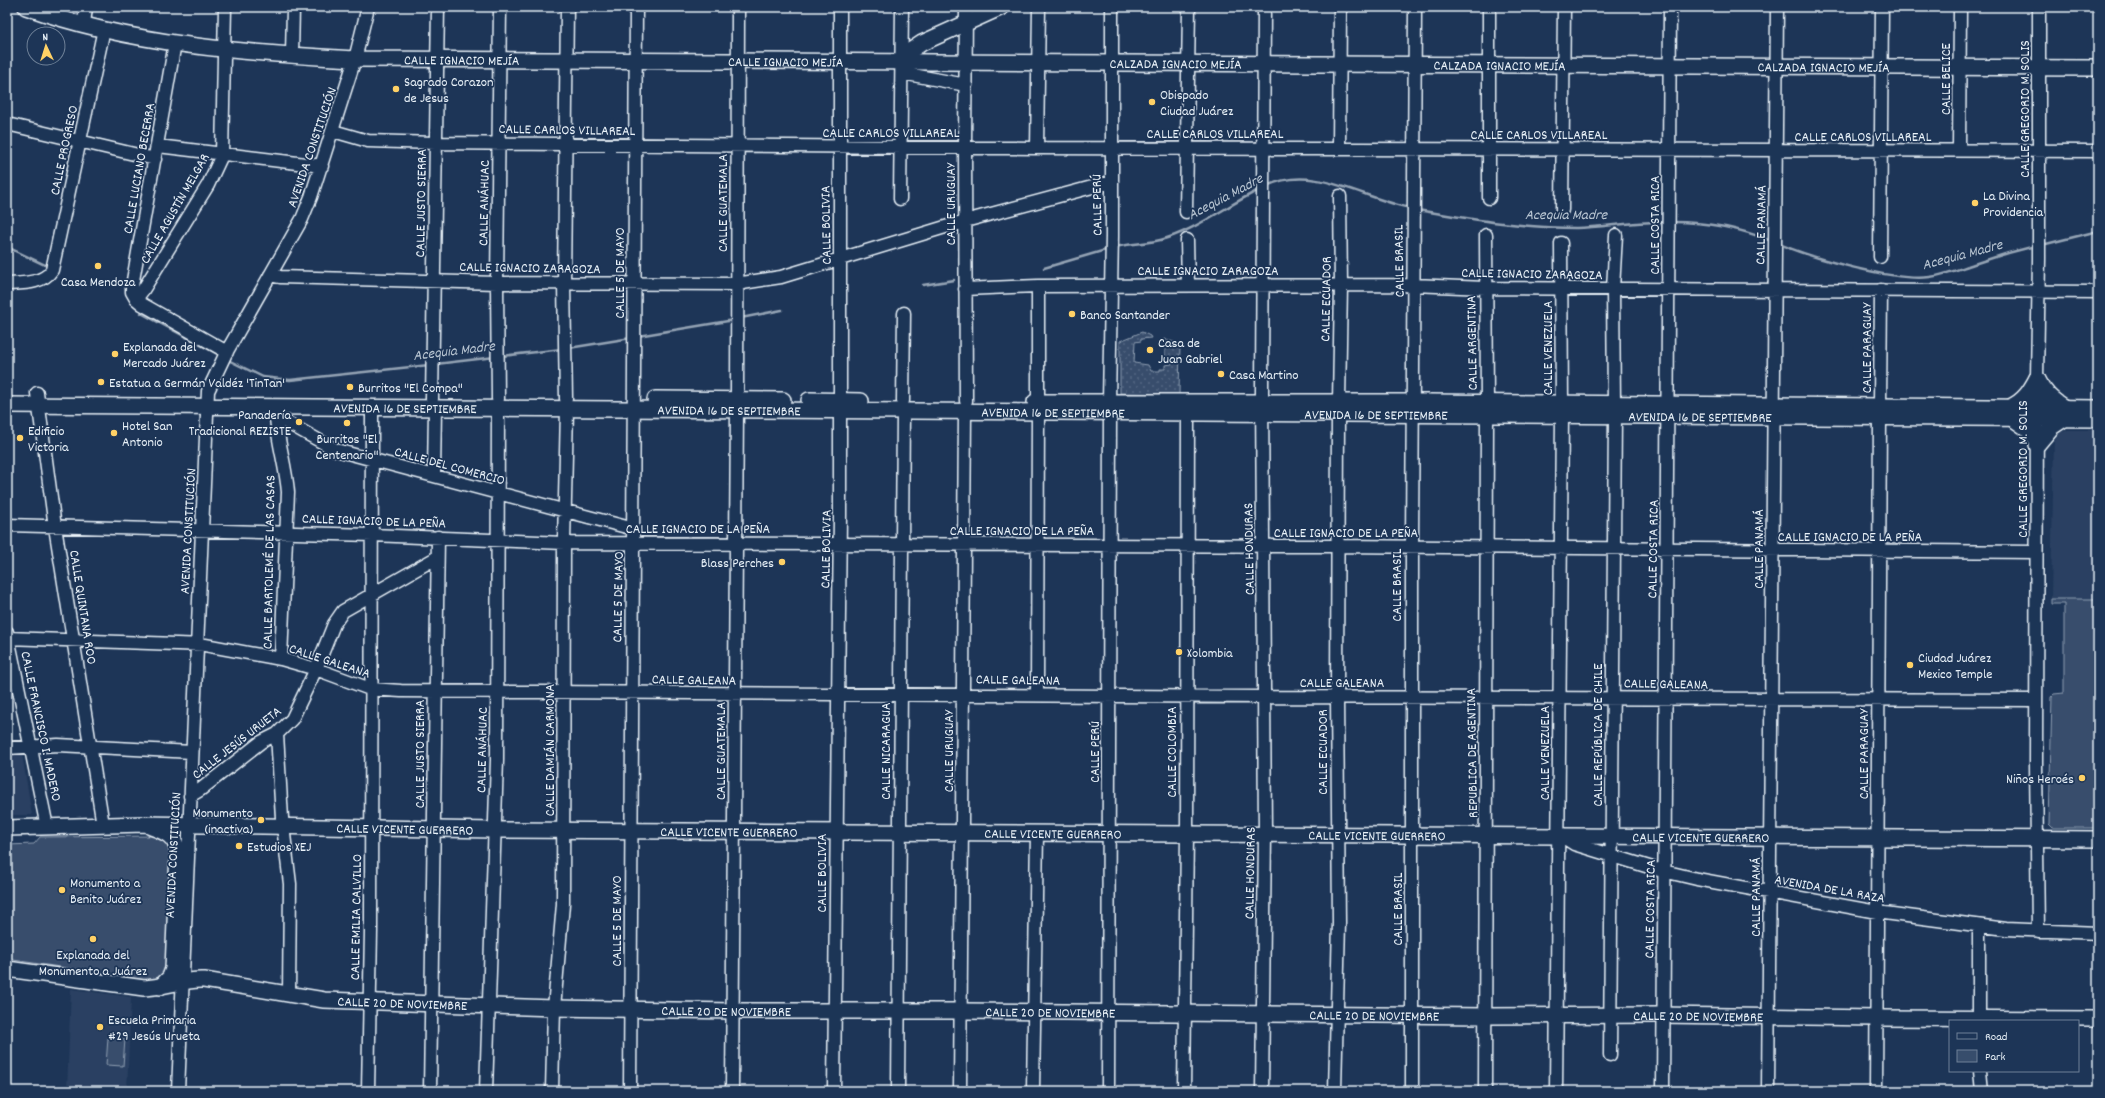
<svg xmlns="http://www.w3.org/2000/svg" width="2105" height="1098" font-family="Dekko,sans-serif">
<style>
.built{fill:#2a4162}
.grass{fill:url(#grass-dots);stroke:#909fb2}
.park{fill:#374d6c;stroke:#909fb2}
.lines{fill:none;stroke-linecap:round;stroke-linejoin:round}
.stream{stroke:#95a4b5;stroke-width:2.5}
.minor-casing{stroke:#e8f1f8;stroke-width:15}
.major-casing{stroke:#e8f1f8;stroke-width:18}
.minor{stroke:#1d3557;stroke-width:12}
.major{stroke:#1d3557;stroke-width:15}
.poi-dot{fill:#ffd166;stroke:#1d3557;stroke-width:1.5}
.labels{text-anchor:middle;stroke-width:3.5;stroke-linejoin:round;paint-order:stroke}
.street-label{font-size:14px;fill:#e8f1f8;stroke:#1d3557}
.poi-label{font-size:14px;fill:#e8f1f8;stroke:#1d3557;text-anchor:start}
.water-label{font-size:15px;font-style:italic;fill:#b7c4d1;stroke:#1d3557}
</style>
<defs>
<pattern id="grass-dots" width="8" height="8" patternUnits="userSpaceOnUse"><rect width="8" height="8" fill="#374d6c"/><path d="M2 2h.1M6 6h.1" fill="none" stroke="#546782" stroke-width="1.8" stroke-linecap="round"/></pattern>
</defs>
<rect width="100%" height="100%" fill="#1d3557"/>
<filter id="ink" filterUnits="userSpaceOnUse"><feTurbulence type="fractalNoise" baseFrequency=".025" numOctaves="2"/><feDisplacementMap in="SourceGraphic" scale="8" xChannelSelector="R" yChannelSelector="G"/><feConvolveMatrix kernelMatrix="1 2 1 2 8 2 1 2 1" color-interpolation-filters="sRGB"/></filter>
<g filter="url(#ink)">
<!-- built -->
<path class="built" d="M 2068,430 L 2098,430 L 2098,599 L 2051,599 L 2054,440 L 2059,433 Z
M 22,754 L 32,815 L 7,815 L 7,755 Z
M 71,989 L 131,997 L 127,1091 L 67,1091 Z"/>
<!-- grass -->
<path class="grass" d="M 1142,332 L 1150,336 L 1151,338 L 1141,339 L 1141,341 L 1135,342 L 1134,363 L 1148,365 L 1151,371 L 1160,371 L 1160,369 L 1165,369 L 1165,365 L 1172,364 L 1172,358 L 1165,358 L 1165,343 L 1159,343 L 1164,339 L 1180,344 L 1179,394 L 1120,393 L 1120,341 Z"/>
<!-- park -->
<path class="park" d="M 2051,599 L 2098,599 L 2098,828 L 2053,828 L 2049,824 L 2052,696 L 2054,694 L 2064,693 L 2064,604 L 2051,604 Z
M 158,836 L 171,844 L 169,963 L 162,976 L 154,980 L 146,980 L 7,959 L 7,845 L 34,844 L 40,837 Z
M 108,1038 L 125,1039 L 123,1066 L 106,1065 Z"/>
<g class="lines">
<!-- stream -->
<path class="stream" d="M 1267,186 C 1314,163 1365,200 1411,208
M 1418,210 C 1471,219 1522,228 1576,228 C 1606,227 1636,221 1665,222
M 1672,222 C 1705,222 1740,228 1771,241
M 1779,244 C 1812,258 1896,282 1930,277 C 1945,275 1959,269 1974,264 C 1994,257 2014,251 2035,246
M 2042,245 L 2098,231
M 7,247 L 45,265
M 1115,247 C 1132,243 1150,244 1167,238 C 1200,227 1228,205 1259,190
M 1044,268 L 1109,249
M 923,285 L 954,280
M 141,313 L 221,356
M 741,318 L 782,310
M 638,336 L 734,320
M 569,348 L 631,338
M 502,356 L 562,349
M 228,360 L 263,377 L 290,380 L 429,365
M 436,364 L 495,357"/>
<defs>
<path id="minor" d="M 1489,7 L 1489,198
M 84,24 L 86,7
M 175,43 L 132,286 L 132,292 L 136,299 L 142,304 L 227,352
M 292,56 L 293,7
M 902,73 L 966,85
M 7,124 L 155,159
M 333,131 L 368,141 L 435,143 L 1037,148 L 2098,151
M 158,146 L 322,166
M 1037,148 L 1039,7
M 1339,149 L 1340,7
M 1959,150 L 1960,7
M 900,199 L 902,7
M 1562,210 L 1564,7
M 1186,212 L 1189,7
M 1486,235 L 1487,403
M 1187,240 L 1188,285
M 1561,243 L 1562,404
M 1880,257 L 1882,7
M 270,275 L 280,277 L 497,283 L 736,284 L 781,277 L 965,221 L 1111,182
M 7,284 C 22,283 43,284 52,270 L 104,29
M 965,289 L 1038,286 L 1413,285 L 1485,288 L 2098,292
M 136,299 L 143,290 L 208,185 L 222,155 L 225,7
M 37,393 L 55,527 L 103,825
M 432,399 L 438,7
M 498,399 L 497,283 L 500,7
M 566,399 L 564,284 L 567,7
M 737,400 L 738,7
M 903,401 L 904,313
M 966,401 L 965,147 L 966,7
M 1038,402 L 1038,286
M 1109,402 L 1112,236 L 1112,7
M 1339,402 L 1341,285 L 1340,196
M 1614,405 L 1613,289 L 1616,235
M 1880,405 L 1881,290
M 276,406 L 276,418 L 286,422 L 336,450 L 634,529
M 276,418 C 278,443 286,467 288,492 L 281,659
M 434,475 L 435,408
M 7,525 L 372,535 L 564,543 L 1338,546 L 2036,552
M 7,632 L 47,827
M 7,638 L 205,645 L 281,659 L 316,669 L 370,689 L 401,691 L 1263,697 L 2036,700
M 1037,694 L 1038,412
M 277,734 L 282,818 L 290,884 L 289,995
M 7,748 L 58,745 L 192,752
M 190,796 L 200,790 L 261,742 L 277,734 L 292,719 L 316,669 L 334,624 L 343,611 L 436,558
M 1563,837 L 1574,844 L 1659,870 L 1697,879 L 1877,912 L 2006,929 L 2098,933
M 1979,927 L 1979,1021
M 2038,931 L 2036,763 L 2037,378 L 2039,259 L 2039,7
M 1610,1055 L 1615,415
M 1980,1071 L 1982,1091
M 178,1091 L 208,391 L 226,353 L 302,219 L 311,197 L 355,59 L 368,7
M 368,1091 L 371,931 L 372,407
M 430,1091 L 438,537
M 486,1091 L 497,760 L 498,409
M 552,1091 L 554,1008 L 563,904 L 564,543 L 567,409
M 630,1091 L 636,7
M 732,1091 L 737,410
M 834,1091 L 840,515 L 840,7
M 898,1091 L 903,411
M 960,1091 L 965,411
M 1033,1091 L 1037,833
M 1108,1091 L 1110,413
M 1184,1091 L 1187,834 L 1188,413
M 1262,1091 L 1265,834 L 1262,392 L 1264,7
M 1335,1091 L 1339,922 L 1337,697 L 1338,414
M 1412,1091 L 1412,547 L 1415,7
M 1485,1091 L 1487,415
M 1556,1091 L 1562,416
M 1663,1091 L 1670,7
M 1768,1091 L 1777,7
M 1876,1091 L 1880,417"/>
<g id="major">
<path id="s1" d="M 26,7 C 131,45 245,53 355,59 L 2098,68"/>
<path d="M 902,61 L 910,51 L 922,43 L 1002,7"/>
<path d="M 2037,378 C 2043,392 2052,400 2065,408"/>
<path d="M 655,399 L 783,400"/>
<path d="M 809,400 L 861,401"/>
<path d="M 1035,402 L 1428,402 L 2098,408"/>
<path id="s2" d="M 7,405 L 2098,419"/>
<path d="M 2010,407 C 2024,401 2030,391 2037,378"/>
<path d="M 2012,418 L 2025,427 L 2037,440"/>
<path d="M 2037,445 L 2052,427 L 2064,419"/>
<path d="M 151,827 C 165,832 176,836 178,853 L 173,969 L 170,977 L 160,987"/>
<path id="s3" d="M 7,828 L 144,824 L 494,830 L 2098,839"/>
<path id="s4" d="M 7,969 L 144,988 C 165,987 184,979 204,980 L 324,1000 L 554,1008 L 733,1011 L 961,1011 L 1486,1016 L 1658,1015 L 1876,1018 L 2098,1019"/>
</g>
</defs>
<!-- minor casing -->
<use href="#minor" class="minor-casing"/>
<!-- major casing -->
<use href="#major" class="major-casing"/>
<!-- minor -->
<use href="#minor" class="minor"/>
<!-- major -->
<use href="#major" class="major"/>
</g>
</g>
<!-- markers -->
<g class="poi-dot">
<circle cx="396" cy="89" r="4"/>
<circle cx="1152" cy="102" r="4"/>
<circle cx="1975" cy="203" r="4"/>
<circle cx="98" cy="266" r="4"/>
<circle cx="1072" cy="314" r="4"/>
<circle cx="1150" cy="350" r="4"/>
<circle cx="115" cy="354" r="4"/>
<circle cx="1221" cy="374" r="4"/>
<circle cx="101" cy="382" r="4"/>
<circle cx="350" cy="387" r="4"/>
<circle cx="299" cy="422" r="4"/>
<circle cx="347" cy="423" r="4"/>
<circle cx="114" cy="433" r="4"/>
<circle cx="20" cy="438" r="4"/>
<circle cx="782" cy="562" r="4"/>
<circle cx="1179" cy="652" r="4"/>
<circle cx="1910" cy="665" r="4"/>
<circle cx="2082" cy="778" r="4"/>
<circle cx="261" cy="820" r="4"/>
<circle cx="239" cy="846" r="4"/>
<circle cx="62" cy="890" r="4"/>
<circle cx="93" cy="939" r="4"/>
<circle cx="100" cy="1027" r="4"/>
</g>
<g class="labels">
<!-- street labels -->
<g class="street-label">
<text dy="5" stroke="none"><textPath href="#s1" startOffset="441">CALLE IGNACIO MEJÍA</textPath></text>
<text dy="5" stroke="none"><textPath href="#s1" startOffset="765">CALLE IGNACIO MEJÍA</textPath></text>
<text dy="5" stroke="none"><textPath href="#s1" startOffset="1155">CALZADA IGNACIO MEJÍA</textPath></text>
<text dy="5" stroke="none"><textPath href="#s1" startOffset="1479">CALZADA IGNACIO MEJÍA</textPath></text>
<text dy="5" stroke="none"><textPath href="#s1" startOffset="1803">CALZADA IGNACIO MEJÍA</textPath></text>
<text transform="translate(1945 79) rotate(-90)" y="5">CALLE BELICE</text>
<text transform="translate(2024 109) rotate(-90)" y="5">CALLE GREGORIO M. SOLIS</text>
<text transform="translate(567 129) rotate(1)" y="5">CALLE CARLOS VILLAREAL</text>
<text x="891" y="137">CALLE CARLOS VILLAREAL</text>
<text x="1215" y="138">CALLE CARLOS VILLAREAL</text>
<text x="1539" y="139">CALLE CARLOS VILLAREAL</text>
<text x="1863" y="141">CALLE CARLOS VILLAREAL</text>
<text transform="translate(311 147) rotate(-71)" y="5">AVENIDA CONSTITUCIÓN</text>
<text transform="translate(63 150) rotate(-78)" y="5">CALLE PROGRESO</text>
<text transform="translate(138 168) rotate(-80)" y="5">CALLE LUCIANO BECERRA</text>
<text transform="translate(420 203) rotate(-89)" y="5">CALLE JUSTO SIERRA</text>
<text transform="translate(483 203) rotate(-89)" y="5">CALLE ANÁHUAC</text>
<text transform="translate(722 203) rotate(-90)" y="5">CALLE GUATEMALA</text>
<text transform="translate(950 204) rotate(-90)" y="5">CALLE URUGUAY</text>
<text transform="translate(1096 205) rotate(-91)" y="5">CALLE PERÚ</text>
<text transform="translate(174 208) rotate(-60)" y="5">CALLE AGUSTÍN MELGAR</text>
<text transform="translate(825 225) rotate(-91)" y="5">CALLE BOLIVIA</text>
<text transform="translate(1654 225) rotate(-90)" y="5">CALLE COSTA RICA</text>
<text transform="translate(1760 225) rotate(-89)" y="5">CALLE PANAMÁ</text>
<text transform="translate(1398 261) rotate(-91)" y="5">CALLE BRASIL</text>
<text transform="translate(530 267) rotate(1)" y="5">CALLE IGNACIO ZARAGOZA</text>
<text x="1208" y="275">CALLE IGNACIO ZARAGOZA</text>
<text transform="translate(619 273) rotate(-90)" y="5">CALLE 5 DE MAYO</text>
<text transform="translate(1532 273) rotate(1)" y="5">CALLE IGNACIO ZARAGOZA</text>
<text transform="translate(1325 299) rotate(-89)" y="5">CALLE ECUADOR</text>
<text transform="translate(1471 343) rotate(-91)" y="5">CALLE ARGENTINA</text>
<text transform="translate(1547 348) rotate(-90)" y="5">CALLE VENEZUELA</text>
<text transform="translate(1866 348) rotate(-90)" y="5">CALLE PARAGUAY</text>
<text dy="5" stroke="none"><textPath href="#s2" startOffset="398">AVENIDA 16 DE SEPTIEMBRE</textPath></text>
<text dy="5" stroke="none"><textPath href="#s2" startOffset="722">AVENIDA 16 DE SEPTIEMBRE</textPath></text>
<text dy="5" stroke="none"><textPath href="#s2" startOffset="1046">AVENIDA 16 DE SEPTIEMBRE</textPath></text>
<text dy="5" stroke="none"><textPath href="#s2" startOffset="1369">AVENIDA 16 DE SEPTIEMBRE</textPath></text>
<text dy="5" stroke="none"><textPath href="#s2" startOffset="1693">AVENIDA 16 DE SEPTIEMBRE</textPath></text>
<text transform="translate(450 465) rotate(15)" y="5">CALLE DEL COMERCIO</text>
<text transform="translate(2022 469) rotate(-90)" y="5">CALLE GREGORIO M. SOLIS</text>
<text transform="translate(374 520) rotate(2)" y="5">CALLE IGNACIO DE LA PEÑA</text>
<text x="698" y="533">CALLE IGNACIO DE LA PEÑA</text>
<text x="1022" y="535">CALLE IGNACIO DE LA PEÑA</text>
<text transform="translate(187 531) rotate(-87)" y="5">AVENIDA CONSTITUCIÓN</text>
<text x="1346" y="537">CALLE IGNACIO DE LA PEÑA</text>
<text x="1850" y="541">CALLE IGNACIO DE LA PEÑA</text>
<text transform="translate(825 549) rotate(-89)" y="5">CALLE BOLIVIA</text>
<text transform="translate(1248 549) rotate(-91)" y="5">CALLE HONDURAS</text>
<text transform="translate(1652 549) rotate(-89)" y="5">CALLE COSTA RICA</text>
<text transform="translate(1758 549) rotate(-90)" y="5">CALLE PANAMÁ</text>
<text transform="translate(268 562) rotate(-89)" y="5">CALLE BARTOLEMÉ DE LAS CASAS</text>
<text transform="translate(1396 585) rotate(-90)" y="5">CALLE BRASIL</text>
<text transform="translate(617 597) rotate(-89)" y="5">CALLE 5 DE MAYO</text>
<text transform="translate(84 607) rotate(81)" y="5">CALLE QUINTANA ROO</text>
<text transform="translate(330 660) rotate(18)" y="5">CALLE GALEANA</text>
<text transform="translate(694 679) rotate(1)" y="5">CALLE GALEANA</text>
<text transform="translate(1018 679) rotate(1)" y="5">CALLE GALEANA</text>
<text x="1342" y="687">CALLE GALEANA</text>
<text transform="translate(1666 683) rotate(1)" y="5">CALLE GALEANA</text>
<text transform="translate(42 726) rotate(78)" y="5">CALLE FRANCISCO I. MADERO</text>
<text transform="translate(1597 735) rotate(-90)" y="5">CALLE REPÚBLICA DE CHILE</text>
<text transform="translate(236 742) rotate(-38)" y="5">CALLE JESÚS URUETA</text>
<text transform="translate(481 750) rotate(-89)" y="5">CALLE ANÁHUAC</text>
<text transform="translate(549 750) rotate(-90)" y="5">CALLE DAMIÁN CARMONA</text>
<text transform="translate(720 751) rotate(-90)" y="5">CALLE GUATEMALA</text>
<text transform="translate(885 751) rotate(-90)" y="5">CALLE NICARAGUA</text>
<text transform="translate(948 751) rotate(-90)" y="5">CALLE URUGUAY</text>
<text transform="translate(1094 752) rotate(-90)" y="5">CALLE PERÚ</text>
<text transform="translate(1171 752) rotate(-90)" y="5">CALLE COLOMBIA</text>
<text transform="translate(1322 752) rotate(-90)" y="5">CALLE ECUADOR</text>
<text transform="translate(1471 753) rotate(-91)" y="5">REPUBLICA DE AGENTINA</text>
<text transform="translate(1544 753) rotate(-90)" y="5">CALLE VENEZUELA</text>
<text transform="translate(419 754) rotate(-90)" y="5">CALLE JUSTO SIERRA</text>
<text transform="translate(1863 754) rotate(-90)" y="5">CALLE PARAGUAY</text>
<text dy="5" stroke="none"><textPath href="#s3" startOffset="398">CALLE VICENTE GUERRERO</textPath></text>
<text dy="5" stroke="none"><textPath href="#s3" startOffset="722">CALLE VICENTE GUERRERO</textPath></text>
<text dy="5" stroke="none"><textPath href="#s3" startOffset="1046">CALLE VICENTE GUERRERO</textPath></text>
<text dy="5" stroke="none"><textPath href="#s3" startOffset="1370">CALLE VICENTE GUERRERO</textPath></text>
<text dy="5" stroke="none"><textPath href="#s3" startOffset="1694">CALLE VICENTE GUERRERO</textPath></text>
<text transform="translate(172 855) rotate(-87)" y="5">AVENIDA CONSTITUCIÓN</text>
<text transform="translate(821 873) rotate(-90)" y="5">CALLE BOLIVIA</text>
<text transform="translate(1249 873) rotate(-89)" y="5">CALLE HONDURAS</text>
<text transform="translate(1830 888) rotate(10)" y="5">AVENIDA DE LA RAZA</text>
<text transform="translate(1755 897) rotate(-90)" y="5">CALLE PANAMÁ</text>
<text transform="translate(1397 909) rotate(-90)" y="5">CALLE BRASIL</text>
<text transform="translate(1649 909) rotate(-89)" y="5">CALLE COSTA RICA</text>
<text transform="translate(355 917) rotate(-89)" y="5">CALLE EMILIA CALVILLO</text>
<text transform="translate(616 921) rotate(-90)" y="5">CALLE 5 DE MAYO</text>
<text dy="5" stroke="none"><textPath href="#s4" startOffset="399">CALLE 20 DE NOVIEMBRE</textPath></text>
<text dy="5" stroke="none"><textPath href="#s4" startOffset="723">CALLE 20 DE NOVIEMBRE</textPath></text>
<text dy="5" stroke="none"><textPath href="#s4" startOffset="1047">CALLE 20 DE NOVIEMBRE</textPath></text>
<text dy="5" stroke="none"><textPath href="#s4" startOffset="1371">CALLE 20 DE NOVIEMBRE</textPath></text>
<text dy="5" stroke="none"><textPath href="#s4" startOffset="1695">CALLE 20 DE NOVIEMBRE</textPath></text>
</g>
<!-- poi labels -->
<g class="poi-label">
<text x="404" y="86">Sagrado Corazon<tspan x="404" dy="16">de Jesus</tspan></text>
<text x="1160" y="99">Obispado<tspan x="1160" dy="16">Ciudad Juárez</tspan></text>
<text x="1983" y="200">La Divina<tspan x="1983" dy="16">Providencia</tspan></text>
<text x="98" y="286" text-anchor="middle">Casa Mendoza</text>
<text x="1080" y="319">Banco Santander</text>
<text x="1158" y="347">Casa de<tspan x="1158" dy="16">Juan Gabriel</tspan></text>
<text x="123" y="351">Explanada del<tspan x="123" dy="16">Mercado Juárez</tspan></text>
<text x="1229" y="379">Casa Martino</text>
<text x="109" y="387">Estatua a Germán Valdéz 'TinTan'</text>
<text x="358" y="392">Burritos "El Compa"</text>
<text x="291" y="419" text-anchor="end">Panadería<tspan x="291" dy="16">Tradicional REZISTE</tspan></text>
<text x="122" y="430">Hotel San<tspan x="122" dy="16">Antonio</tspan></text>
<text x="28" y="435">Edificio<tspan x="28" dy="16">Victoria</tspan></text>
<text x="347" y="443" text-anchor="middle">Burritos "El<tspan x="347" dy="16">Centenario"</tspan></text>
<text x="774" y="567" text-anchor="end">Blass Perches</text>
<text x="1187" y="657">Xolombia</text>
<text x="1918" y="662">Ciudad Juárez<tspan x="1918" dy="16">Mexico Temple</tspan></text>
<text x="2074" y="783" text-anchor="end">Niños Heroés</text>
<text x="253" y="817" text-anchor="end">Monumento<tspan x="253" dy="16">(inactiva)</tspan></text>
<text x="247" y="851">Estudios XEJ</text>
<text x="70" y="887">Monumento a<tspan x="70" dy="16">Benito Juárez</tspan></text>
<text x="93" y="959" text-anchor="middle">Explanada del<tspan x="93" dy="16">Monumento a Juárez</tspan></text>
<text x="108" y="1024">Escuela Primaria<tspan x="108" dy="16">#29 Jesús Urueta</tspan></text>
</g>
<!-- water labels -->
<g class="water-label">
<text transform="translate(1225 196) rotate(-28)" y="5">Acequia Madre</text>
<text x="1566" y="219">Acequia Madre</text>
<text transform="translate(1962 254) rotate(-15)" y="5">Acequia Madre</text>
<text transform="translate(454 350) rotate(-7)" y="5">Acequia Madre</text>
</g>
</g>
<!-- margin -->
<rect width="2105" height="1098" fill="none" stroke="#1d3557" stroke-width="24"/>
<rect x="12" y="12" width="2081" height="1074" fill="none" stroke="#e8f1f8" stroke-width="1.5" filter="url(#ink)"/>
<!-- legend -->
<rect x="1949" y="1020" width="130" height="52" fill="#1d3557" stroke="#6e8097"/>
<rect x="1957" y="1033" width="20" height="6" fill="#1d3557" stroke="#6e8097"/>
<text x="1985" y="1040" font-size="12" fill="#e8f1f8">Road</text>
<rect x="1957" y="1050" width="20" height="12" fill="#374d6c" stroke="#6e8097"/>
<text x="1985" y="1060" font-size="12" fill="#e8f1f8">Park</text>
<!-- north arrow -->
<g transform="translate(46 46) rotate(356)"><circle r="19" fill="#1d3557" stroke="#6e8097"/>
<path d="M0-3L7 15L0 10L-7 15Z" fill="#ffd166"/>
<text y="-6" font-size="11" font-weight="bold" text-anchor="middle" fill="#e8f1f8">N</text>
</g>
</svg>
